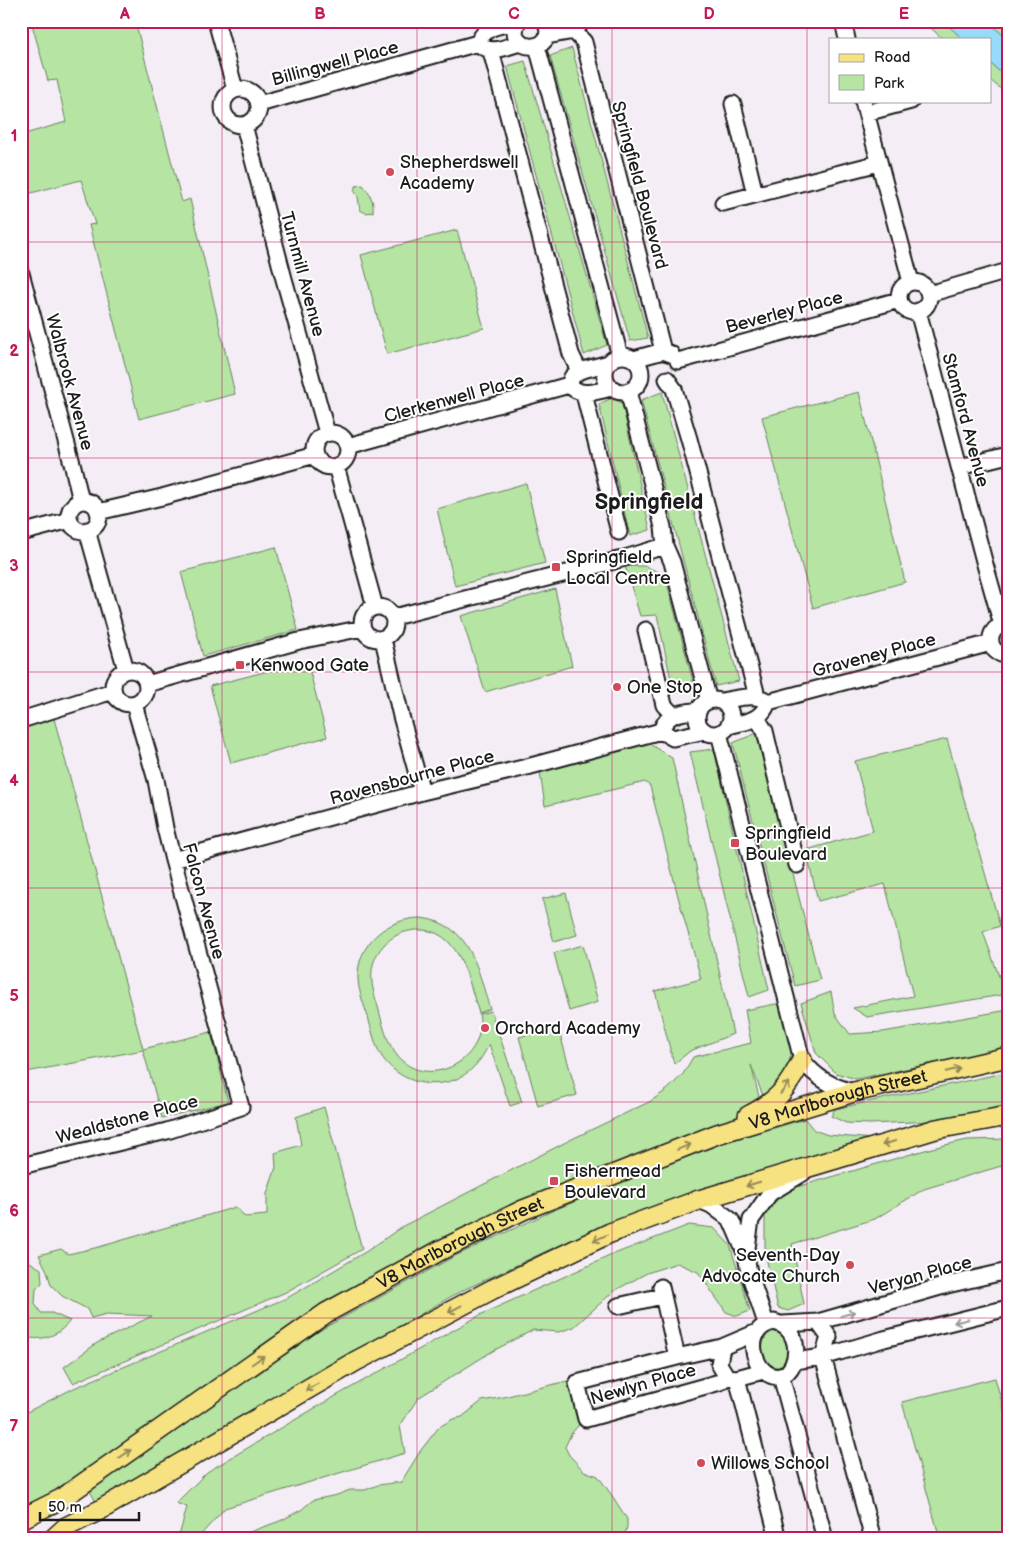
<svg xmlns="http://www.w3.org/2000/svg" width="1029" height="1560" font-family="'Balsamiq Sans',sans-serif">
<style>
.green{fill:#b5e4a3;stroke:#688060}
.water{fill:#97daf9;stroke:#668ea1}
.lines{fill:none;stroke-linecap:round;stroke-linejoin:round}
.minor-casing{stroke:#1c1c1c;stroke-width:19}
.major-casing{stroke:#1c1c1c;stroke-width:22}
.minor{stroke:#fff;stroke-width:15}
.major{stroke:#f7e281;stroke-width:19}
.oneway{stroke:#948954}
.oneway2{stroke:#999}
.grid{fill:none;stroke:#c2185b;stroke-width:1;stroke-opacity:0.55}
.poi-dot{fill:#d1495b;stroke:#fff;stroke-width:2}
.labels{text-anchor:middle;stroke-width:4;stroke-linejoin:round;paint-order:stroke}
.street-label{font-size:18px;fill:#1c1c1c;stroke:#fff}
.poi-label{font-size:18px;fill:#1c1c1c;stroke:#fff;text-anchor:start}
.district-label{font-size:22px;font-weight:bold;fill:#1c1c1c;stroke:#fff}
.neatline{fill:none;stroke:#c2185b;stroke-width:2}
.grid-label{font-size:16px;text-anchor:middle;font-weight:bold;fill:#c2185b}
</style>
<rect width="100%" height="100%" fill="#f4edf5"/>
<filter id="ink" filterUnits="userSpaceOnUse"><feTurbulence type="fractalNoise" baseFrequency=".02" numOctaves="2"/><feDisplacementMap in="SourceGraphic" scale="10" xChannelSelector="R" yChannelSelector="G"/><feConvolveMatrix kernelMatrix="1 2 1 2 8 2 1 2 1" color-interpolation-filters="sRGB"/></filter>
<g filter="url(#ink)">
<!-- green -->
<path class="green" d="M 31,21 L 135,21 L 182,202 L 190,199 L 235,394 L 139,419 L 89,225 L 95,224 L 81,180 L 27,194 L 21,169 L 21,135 L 66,122 L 57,80 L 48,81 Z
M 923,21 L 943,21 L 963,39 L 943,39 Z
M 988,21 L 1008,21 L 1008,40 Z
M 572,48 L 648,338 L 630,341 L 550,56 Z
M 525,61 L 607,345 L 584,355 L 507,66 Z
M 990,63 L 1008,79 L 1008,95 L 990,80 Z
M 363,185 C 370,194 374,200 373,212 L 366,213 L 360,210 L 358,197 L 354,190 L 356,186 Z
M 457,230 L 484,328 L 387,354 L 361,255 Z
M 662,392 L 739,681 L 716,686 L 641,400 Z
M 859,392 L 905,582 L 813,608 L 762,417 Z
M 612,398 L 622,403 L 650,530 L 630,536 L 599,404 Z
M 526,483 L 545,563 L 455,586 L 437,509 Z
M 276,547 L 298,630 L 203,656 L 181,572 Z
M 625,566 L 645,566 L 665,575 L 695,689 L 674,693 L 657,615 L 640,616 Z
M 555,589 L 572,666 L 485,692 L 461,616 Z
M 307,661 L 327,737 L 231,763 L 210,686 Z
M 52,711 L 143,1049 L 211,1032 L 228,1102 L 162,1118 L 143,1050 L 21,1073 L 21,720 Z
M 757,733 L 820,980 L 795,986 L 733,743 Z
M 947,739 L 1000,926 L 983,932 L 1000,979 L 1008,978 L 1008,994 L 867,1017 L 853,1008 L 913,996 L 885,884 L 818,901 L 806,850 L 873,831 L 855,761 Z
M 648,743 L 672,758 L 733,1034 L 690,1051 L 674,1064 L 655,991 L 701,979 L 680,904 L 650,786 L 645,782 L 545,806 L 540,772 Z
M 714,749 L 769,990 L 749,997 L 690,752 Z
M 566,893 L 577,935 L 554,942 L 542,899 Z
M 421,918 C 472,924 477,969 490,1009 L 479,1013 C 468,982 461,927 416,930 C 403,931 392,936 383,946 C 368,963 370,983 377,1003 C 382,1021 386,1043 399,1058 C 431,1091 489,1058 479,1014 L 491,1011 L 522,1102 L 510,1106 L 489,1044 C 480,1064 465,1080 442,1083 C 416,1087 390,1074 378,1050 C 374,1040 371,1028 368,1017 C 364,1005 359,993 358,980 C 356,944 387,918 421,918 Z
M 583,945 L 598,1002 L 569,1011 L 554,953 Z
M 831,992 L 835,1014 L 850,1034 L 883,1032 L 1008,1010 L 1008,1048 L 856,1079 L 836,1073 L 816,1053 L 801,1003 Z
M 781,1003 L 792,1050 L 786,1075 L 775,1087 L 763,1096 L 751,1065 L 762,1109 L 523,1210 L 326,1313 L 21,1519 L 21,1372 L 25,1413 L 74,1388 L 289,1297 L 367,1251 L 403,1226 L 570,1140 L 651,1101 L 668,1089 L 683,1074 L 693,1057 L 751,1043 L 745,1010 Z
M 558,1027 L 577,1095 L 538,1106 L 519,1037 Z
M 1008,1072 L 1008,1108 L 987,1110 L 931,1121 L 870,1124 L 846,1123 L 831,1116 L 835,1109 Z
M 324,1107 L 362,1249 L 286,1292 L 73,1383 L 64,1367 L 97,1343 L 152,1316 L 107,1314 L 91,1318 L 87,1309 L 62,1296 L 51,1285 L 47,1271 L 39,1255 L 61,1249 L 68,1254 L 99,1247 L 236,1207 L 245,1217 L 267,1215 L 267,1194 L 276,1167 L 275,1153 L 301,1145 L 296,1117 Z
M 805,1119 L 814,1130 L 828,1135 L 873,1139 L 743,1178 L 643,1211 L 551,1249 L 459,1292 L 96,1502 L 90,1491 L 240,1382 L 315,1333 L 455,1256 L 552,1211 L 641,1174 L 729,1141 Z
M 1008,1139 L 1008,1164 L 924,1189 L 875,1219 L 792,1244 L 804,1304 L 788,1311 L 778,1308 L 765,1253 L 765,1214 L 774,1202 L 797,1187 L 932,1148 L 967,1140 Z
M 689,1225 L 714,1228 L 730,1245 L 750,1311 L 737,1316 L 726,1312 L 698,1272 L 677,1263 L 647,1273 L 614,1291 L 574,1327 L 559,1332 L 533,1330 L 491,1352 L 418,1398 L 400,1426 L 405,1453 L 225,1508 L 197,1539 L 182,1539 L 179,1536 L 187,1507 L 176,1503 L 207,1472 L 320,1405 L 482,1314 L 614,1254 Z
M 30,1262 L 41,1269 L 42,1283 L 36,1289 L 35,1304 L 41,1313 L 52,1313 L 70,1321 C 57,1337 41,1342 21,1336 L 21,1263 Z
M 771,1331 L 782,1334 C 788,1345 788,1353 787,1364 L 781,1369 L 772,1368 C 761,1356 758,1343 771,1331 Z
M 995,1378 L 1008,1424 L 1008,1539 L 940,1539 L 902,1402 Z
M 567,1381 L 583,1420 L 571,1434 L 565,1447 L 569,1455 L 584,1471 L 598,1476 L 613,1497 L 627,1519 L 627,1527 L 624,1539 L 214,1539 L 244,1534 L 280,1521 L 301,1510 L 313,1500 L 337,1495 L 350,1490 L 365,1490 L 378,1485 L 401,1482 L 421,1450 L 439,1427 L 453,1419 L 462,1417 L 482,1401 L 504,1397 Z"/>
<!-- water -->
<path class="water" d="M 943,21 L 988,21 L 1008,40 L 1008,79 L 990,63 L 990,39 L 963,39 Z"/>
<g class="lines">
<defs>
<path id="minor" d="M 216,21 L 235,89
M 518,21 C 502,55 561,54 545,21
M 843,21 L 847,39
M 517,22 C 501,26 485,25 478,43 C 490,56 505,47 520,43
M 574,31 L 584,42 L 663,351
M 547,36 L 574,31 L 583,21
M 537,46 L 620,356
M 491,51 L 571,354 L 579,371
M223 107a18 18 0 1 1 36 0a18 18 0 1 1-36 0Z
M 863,101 L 911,282
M 259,104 L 478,43
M 733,104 L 755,194
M 866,113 L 911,101
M 244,125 L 284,279 L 327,433
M 723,203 L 879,163
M 21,273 L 73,467 L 81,501
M899 297a15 15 0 1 1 30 0a15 15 0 1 1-30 0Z
M 929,294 L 1008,271
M 918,311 L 984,561 L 1002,625
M605 374a18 18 0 1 1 36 0a18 18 0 1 1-36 0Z
M 634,359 L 663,351 L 671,354
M 678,361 L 899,300
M 609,363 L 579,371 L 572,377 L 569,385 C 582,398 596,391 612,388
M 667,379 L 674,389 L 689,439 L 757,696
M 628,391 L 663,527 L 665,546 L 672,562 L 709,701
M 584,394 L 619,532
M314 450a17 17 0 1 1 34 0a17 17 0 1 1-34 0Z
M 348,446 L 569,385
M 336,466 L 375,607
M 960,467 L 1008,455
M69 516a15 15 0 1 1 30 0a15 15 0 1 1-30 0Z
M 98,512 L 162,497 L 315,455
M 87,530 L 126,670
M 21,533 L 70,520
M362 623a16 16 0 1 1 32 0a16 16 0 1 1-32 0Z
M 394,617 L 618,560 L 665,546
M 1008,624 C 985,625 985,655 1008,655
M 646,630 L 664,705 L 673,715
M 383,639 L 401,716 L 422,792
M113 687a17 17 0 1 1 34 0a17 17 0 1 1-34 0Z
M 147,684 L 299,641 L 363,628
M697 717a17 17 0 1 1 34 0a17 17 0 1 1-34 0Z
M 721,701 C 736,699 756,692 768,702 C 761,722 746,721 729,726
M 768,702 L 991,643
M 699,710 C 681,713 667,712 661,731 L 673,738 L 705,731
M 757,718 L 765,731 L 797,865
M 21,720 L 113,691
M 719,733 L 802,1060 C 816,1078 832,1087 854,1092
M 173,860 L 422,792 L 527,767 L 661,731
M 21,1166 L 167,1131 L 241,1107 L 173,860 L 165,828 L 156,780 L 134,704
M 699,1200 L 711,1205 L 731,1220 L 746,1255 L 749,1273 L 766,1323
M 746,1255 L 751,1220 L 770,1193 L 803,1173
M 661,1287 L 677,1357
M 618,1306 L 662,1296
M 774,1322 C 793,1326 800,1346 793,1364 C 791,1368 788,1373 783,1375 C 758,1386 736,1329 774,1322 Z
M 818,1322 L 829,1337 L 823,1357 L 873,1539
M 783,1324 L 818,1322 L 947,1285 L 1008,1271
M 755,1333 L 722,1347 L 719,1364 L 727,1377 L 737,1378 L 763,1371
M 722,1347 L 677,1357 L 577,1383 L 586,1419 L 720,1382 L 727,1377
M 794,1361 L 823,1357 L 884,1339 L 1008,1308
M 781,1376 L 825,1539
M 737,1378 L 778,1539"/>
<g id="major">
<path d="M 748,1116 C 778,1101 787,1089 802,1060"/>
<path id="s1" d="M 21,1519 L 61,1499 L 326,1313 L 441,1250 L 523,1210 L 717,1134 L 854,1092 L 1008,1057"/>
<path d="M 53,1539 L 66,1527 L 100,1510 L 356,1361 L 493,1289 L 610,1233 L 699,1200 L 936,1129 L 1008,1116"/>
</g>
</defs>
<!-- minor casing -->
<use href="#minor" class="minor-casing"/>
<!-- major casing -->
<use href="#major" class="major-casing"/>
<!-- minor -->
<use href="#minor" class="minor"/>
<!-- major -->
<use href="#major" class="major"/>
</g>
<!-- one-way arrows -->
<defs><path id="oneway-shaft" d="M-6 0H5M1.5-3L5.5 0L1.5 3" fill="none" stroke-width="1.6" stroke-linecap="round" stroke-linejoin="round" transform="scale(1.25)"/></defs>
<g class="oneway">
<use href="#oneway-shaft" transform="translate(953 1070) rotate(-13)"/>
<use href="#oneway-shaft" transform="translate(785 1088) rotate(-52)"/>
<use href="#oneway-shaft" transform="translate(889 1143) rotate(163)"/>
<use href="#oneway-shaft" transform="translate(684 1147) rotate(-22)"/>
<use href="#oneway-shaft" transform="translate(753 1184) rotate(163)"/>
<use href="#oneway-shaft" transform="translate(600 1238) rotate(155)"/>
<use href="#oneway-shaft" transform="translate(455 1309) rotate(152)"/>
<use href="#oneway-shaft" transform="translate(258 1360) rotate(-35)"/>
<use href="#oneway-shaft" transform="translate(312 1387) rotate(150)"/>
<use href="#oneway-shaft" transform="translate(125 1454) rotate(-35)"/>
</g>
<g class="oneway2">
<use href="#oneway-shaft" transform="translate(848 1314) rotate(-16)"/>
<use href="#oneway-shaft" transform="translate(961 1321) rotate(167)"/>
</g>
</g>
<!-- grid -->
<path class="grid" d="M 222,21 L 222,1539M 417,21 L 417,1539M 612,21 L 612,1539M 807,21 L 807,1539M 21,242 L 1008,242M 21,458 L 1008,458M 21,672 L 1008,672M 21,888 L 1008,888M 21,1102 L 1008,1102M 21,1318 L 1008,1318"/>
<!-- markers -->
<g class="poi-dot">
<circle cx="390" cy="172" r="5"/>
<rect x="551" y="562" width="10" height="10" rx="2.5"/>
<rect x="235" y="660" width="10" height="10" rx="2.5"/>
<circle cx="617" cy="687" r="5"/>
<rect x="730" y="838" width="10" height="10" rx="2.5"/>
<circle cx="485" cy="1028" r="5"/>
<rect x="549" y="1176" width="10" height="10" rx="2.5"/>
<circle cx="850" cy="1265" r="5"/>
<circle cx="701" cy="1463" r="5"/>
</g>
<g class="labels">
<!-- street labels -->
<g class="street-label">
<text transform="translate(335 63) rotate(-15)" y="6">Billingwell Place</text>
<text transform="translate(640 185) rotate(75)" y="6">Springfield Boulevard</text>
<text transform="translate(303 274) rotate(75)" y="6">Turnmill Avenue</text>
<text transform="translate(784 312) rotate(-15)" y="6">Beverley Place</text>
<text transform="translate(70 382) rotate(75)" y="6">Walbrook Avenue</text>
<text transform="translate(454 398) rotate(-15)" y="6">Clerkenwell Place</text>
<text transform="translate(966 420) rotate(75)" y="6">Stamford Avenue</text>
<text transform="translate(874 655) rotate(-15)" y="6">Graveney Place</text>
<text transform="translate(412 777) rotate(-15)" y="6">Ravensbourne Place</text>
<text transform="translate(204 901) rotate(75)" y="6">Falcon Avenue</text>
<text dy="6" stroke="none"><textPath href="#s1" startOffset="925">V8 Marlborough Street</textPath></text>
<text transform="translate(127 1119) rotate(-15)" y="6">Wealdstone Place</text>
<text dy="6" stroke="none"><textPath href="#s1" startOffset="520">V8 Marlborough Street</textPath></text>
<text transform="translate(920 1275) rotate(-15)" y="6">Veryan Place</text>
<text transform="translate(643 1384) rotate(-16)" y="6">Newlyn Place</text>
</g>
<!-- poi labels -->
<g class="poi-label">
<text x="400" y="168">Shepherdswell<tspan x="400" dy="21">Academy</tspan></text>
<text x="566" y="563">Springfield<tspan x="566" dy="21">Local Centre</tspan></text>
<text x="250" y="671">Kenwood Gate</text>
<text x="627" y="693">One Stop</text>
<text x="745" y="839">Springfield<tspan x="745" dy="21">Boulevard</tspan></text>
<text x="495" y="1034">Orchard Academy</text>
<text x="564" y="1177">Fishermead<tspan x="564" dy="21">Boulevard</tspan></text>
<text x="840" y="1261" text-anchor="end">Seventh-Day<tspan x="840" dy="21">Advocate Church</tspan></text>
<text x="711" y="1469">Willows School</text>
</g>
<!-- district labels -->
<g class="district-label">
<text x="649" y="509">Springfield</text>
</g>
</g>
<!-- margin -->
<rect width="1029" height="1560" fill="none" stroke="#fff" stroke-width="55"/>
<!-- legend -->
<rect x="829" y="38" width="162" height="65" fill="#ffffff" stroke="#a4a4a4"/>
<rect x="839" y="54" width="25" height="8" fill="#f7e281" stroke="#a4a4a4"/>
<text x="874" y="62" font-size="15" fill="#1c1c1c">Road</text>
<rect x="839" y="75" width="25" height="15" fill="#b5e4a3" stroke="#a4a4a4"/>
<text x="874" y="88" font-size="15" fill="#1c1c1c">Park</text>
<!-- scale -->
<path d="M40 1512v8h99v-8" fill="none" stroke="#1c1c1c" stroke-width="2.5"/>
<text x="48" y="1512" font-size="15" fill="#1c1c1c" stroke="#ffffff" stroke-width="4" paint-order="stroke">50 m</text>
<rect x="28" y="28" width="974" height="1504" class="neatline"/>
<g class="grid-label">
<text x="125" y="19">A</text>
<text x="320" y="19">B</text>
<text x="514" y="19">C</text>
<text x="709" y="19">D</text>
<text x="904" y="19">E</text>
<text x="14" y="141">1</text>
<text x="14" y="356">2</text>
<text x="14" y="571">3</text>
<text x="14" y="786">4</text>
<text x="14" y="1001">5</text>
<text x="14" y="1216">6</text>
<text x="14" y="1431">7</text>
</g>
</svg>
